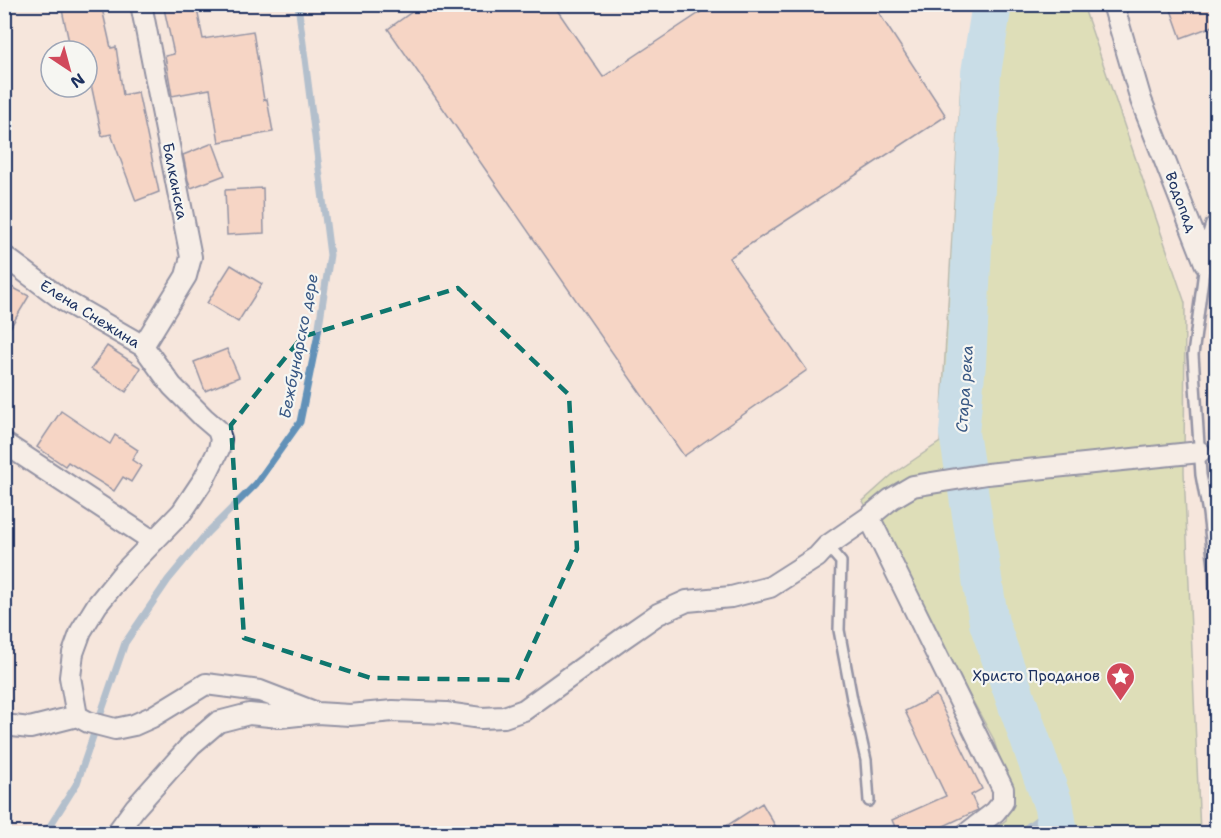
<svg xmlns="http://www.w3.org/2000/svg" width="1221" height="838" font-family="'Shantell Sans',sans-serif">
<style>
.green{fill:#c1d68c;stroke:#6e8275;stroke-width:1.5}
.lines{fill:none;stroke-linecap:round;stroke-linejoin:round}
.stream{stroke:#6291b8;stroke-width:7}
.river{stroke:#92d3f4;stroke-width:40}
.building{fill:#f7c2a9;stroke:#1b2f5e;stroke-width:1.5}
.lane-casing{stroke:#1b2f5e;stroke-width:14}
.street-casing{stroke:#1b2f5e;stroke-width:24}
.lane{stroke:#f6f6f2;stroke-width:9}
.street{stroke:#f6f6f2;stroke-width:20}
.marked{fill:none;stroke:#0f766e;stroke-width:4.5;stroke-dasharray:12 8;stroke-linejoin:round}
.labels{text-anchor:middle;stroke-width:4.5;stroke-linejoin:round;paint-order:stroke}
.street-label{font-size:15px;fill:#1b2f5e;stroke:#f6f6f2}
.poi-label{font-size:15px;fill:#1b2f5e;stroke:#f6f6f2;text-anchor:end}
.water-label{font-size:16px;font-style:italic;fill:#395884;stroke:#f6f6f2}
</style>
<rect width="100%" height="100%" fill="#f6e6dc"/>
<filter id="ink" filterUnits="userSpaceOnUse"><feTurbulence type="fractalNoise" baseFrequency=".0167" numOctaves="2"/><feDisplacementMap in="SourceGraphic" scale="12" xChannelSelector="R" yChannelSelector="G"/><feConvolveMatrix kernelMatrix="1 2 1 2 8 2 1 2 1" color-interpolation-filters="sRGB"/></filter>
<g filter="url(#ink)">
<!-- green -->
<path class="green" d="M 977,5 L 1083,5 L 1185,303 L 1184,472 L 1200,833 L 989,833 L 1006,820 L 1011,794 L 993,738 L 863,501 L 893,474 L 940,442 L 961,81 Z
M 1216,317 L 1216,508 L 1215,491 L 1215,329 Z"/>
<g class="lines">
<!-- stream -->
<path class="stream" d="M 45,834 L 77,783 L 125,643 L 168,580 L 207,533 L 256,484 L 300,422 L 317,339 L 330,255 L 298,4
M 1018,834 L 1054,807"/>
<!-- river -->
<path class="river" d="M 992,4 L 981,73 L 966,364 L 959,433 L 989,623 L 1054,807 L 1058,834"/>
</g>
<!-- building -->
<path class="building" d="M 87,4 L 101,4 L 111,48 L 116,47 L 123,95 L 138,92 L 159,192 L 136,201 L 111,134 L 102,136 L 91,84 L 87,85 L 87,51 L 71,51 L 62,10 Z
M 163,4 L 196,4 L 203,39 L 253,31 L 264,100 L 267,99 L 273,132 L 219,142 L 210,89 L 172,96 L 165,56 L 174,54 Z
M 423,4 L 553,4 L 603,77 L 713,4 L 873,4 L 946,116 L 729,258 L 807,370 L 684,456 L 388,29 Z
M 1169,4 L 1216,4 L 1216,25 L 1181,38 Z
M 213,143 L 225,175 L 191,188 L 188,180 L 183,155 Z
M 263,188 L 264,233 L 227,235 L 225,190 Z
M 231,265 L 262,284 L 238,322 L 207,303 Z
M 4,283 L 29,296 L 4,338 Z
M 107,346 L 141,368 L 126,392 L 91,369 Z
M 227,349 L 239,377 L 205,391 L 194,362 Z
M 61,411 L 110,444 L 115,435 L 138,450 L 132,460 L 141,466 L 131,482 L 123,477 L 114,491 L 68,462 L 65,466 L 37,447 Z
M 936,695 L 982,789 L 971,795 L 978,810 L 927,834 L 898,834 L 892,820 L 946,796 L 905,711 Z
M 762,803 L 780,834 L 714,834 Z"/>
<g class="lines">
<defs>
<path id="lane" d="M 1205,263 L 1193,355 L 1201,475 L 1208,513 L 1214,566 L 1216,621
M 827,546 L 841,562 L 839,630 L 852,699 L 866,760 L 869,801"/>
<path id="street" d="M 141,4 L 191,257 L 186,276 L 143,346
M 1113,4 L 1141,100 L 1205,263
M 4,256 L 63,300 L 143,346 L 172,386 L 204,418 L 218,430 L 221,439 L 219,449 L 204,479 L 182,512 L 123,573 L 97,605 L 81,631 L 73,653 L 70,677 L 77,716
M 1205,263 L 1216,226
M 4,443 L 153,541
M 869,517 L 1003,789 L 1003,802 L 995,812 L 966,834
M 4,725 L 30,728 L 77,716 L 88,722 L 115,729 L 134,725 L 152,717 L 206,684 L 260,691 L 312,711
M 116,834 L 135,808 L 191,745 L 218,722 L 249,714 L 280,717 L 317,713 L 350,715 L 393,711 L 446,713 L 481,718 L 504,717 L 524,710 L 622,639 L 658,614 L 687,601 L 731,597 L 770,587 L 817,557 L 827,546 L 869,517 L 891,499 L 913,486 L 987,474 L 1200,452"/>
</defs>
<!-- lane casing -->
<use href="#lane" class="lane-casing"/>
<!-- street casing -->
<use href="#street" class="street-casing"/>
<!-- lane -->
<use href="#lane" class="lane"/>
<!-- street -->
<use href="#street" class="street"/>
</g>
</g>
<!-- marked area -->
<path d="M0 0H1221V838H0ZM 458,288 L 569,395 L 577,549 L 517,680 L 371,678 L 244,638 L 231,425 L 302,337 Z" fill="#f6e6dc" fill-opacity=".55" fill-rule="evenodd"/>
<path class="marked" d="M 458,288 L 569,395 L 577,549 L 517,680 L 371,678 L 244,638 L 231,425 L 302,337 Z"/>
<!-- icons -->
<defs>
<symbol id="sight-pin" viewBox="-11 -11 22 30"><path d="M0 17L-7.5 6A9.5 9.5 0 1 1 7.5 6Z" fill="#d1495b" stroke="#f6f6f2"/><path d="M0-6L1.8-2.2L6-1.7L2.9 1.2L3.7 5.4L0 3.3L-3.7 5.4L-2.9 1.2L-6-1.7L-1.8-2.2Z" fill="#fff"/></symbol>
</defs>
<g fill-rule="evenodd">
<use href="#sight-pin" x="1104" y="660" width="33" height="45"/>
</g>
<g class="labels">
<!-- street labels -->
<g class="street-label">
<text transform="translate(175 181) rotate(79)" y="5">Балканска</text>
<text transform="translate(1181 202) rotate(69)" y="5">Водопад</text>
<text transform="translate(90 314) rotate(32)" y="5">Елена Снежина</text>
</g>
<!-- poi labels -->
<g class="poi-label">
<text x="1100" y="681">Христо Проданов</text>
</g>
<!-- water labels -->
<g class="water-label">
<text transform="translate(298 346) rotate(-79)" y="6">Бежбунарско дере</text>
<text transform="translate(964 389) rotate(-86)" y="6">Стара река</text>
</g>
</g>
<!-- margin -->
<rect width="1221" height="838" fill="none" stroke="#f6f6f2" stroke-width="24"/>
<rect x="12" y="12" width="1197" height="814" fill="none" stroke="#1b2f5e" stroke-width="2" filter="url(#ink)"/>
<!-- north arrow -->
<g transform="translate(69 69) rotate(144)"><circle r="28" fill="#f6f6f2" stroke="#9ea6b7" stroke-width="1.5"/>
<path d="M0-4.5L10 22L0 15L-10 22Z" fill="#d1495b"/>
<text y="-9" font-size="16" font-weight="bold" text-anchor="middle" fill="#1b2f5e">N</text>
</g>
</svg>
